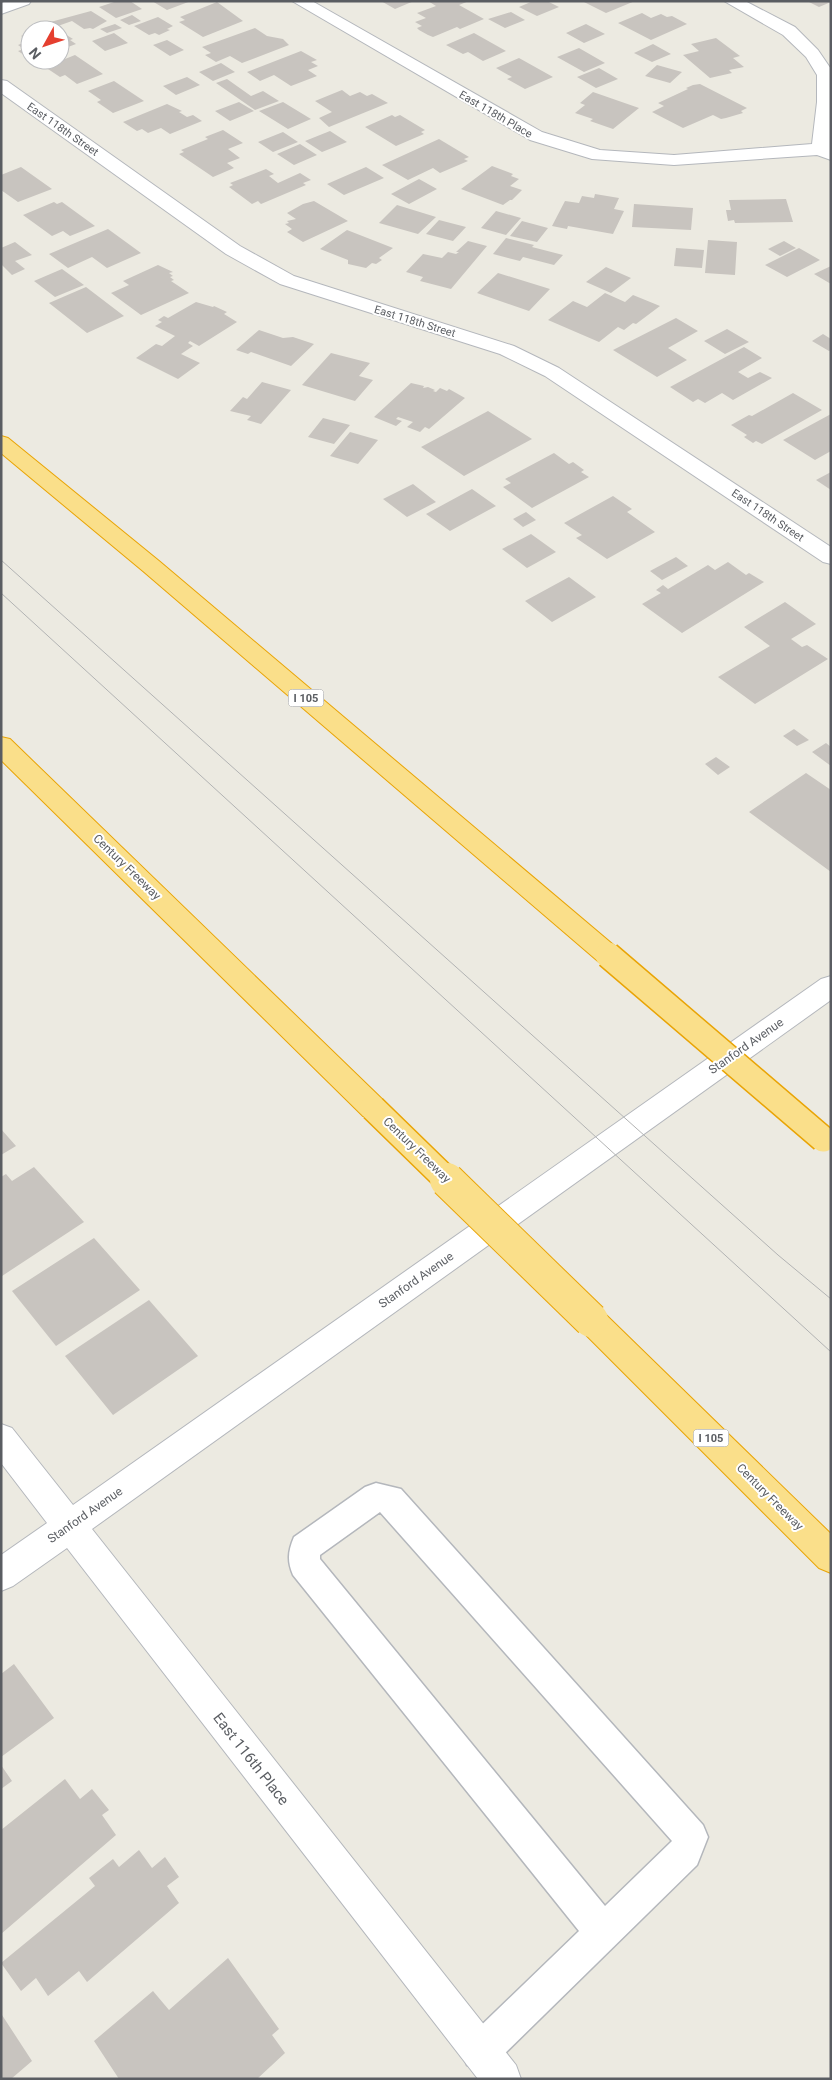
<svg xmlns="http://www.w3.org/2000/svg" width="832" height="2080" font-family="Roboto,sans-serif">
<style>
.building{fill:#c8c4bf}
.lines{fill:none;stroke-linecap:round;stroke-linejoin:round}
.service-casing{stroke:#b4b7bc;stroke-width:3}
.minor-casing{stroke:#b4b7bc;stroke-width:2}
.motorway-casing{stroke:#e9a405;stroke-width:2}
.service{fill:#fff;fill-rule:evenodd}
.minor{fill:#fff;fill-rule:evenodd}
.motorway{fill:#fadf8a;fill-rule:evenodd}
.tram{stroke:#b2b3b3;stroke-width:1}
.motorway-bridge-far1-casing{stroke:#e9a405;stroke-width:28;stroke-linecap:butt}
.motorway-bridge-casing{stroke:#e9a405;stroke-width:36;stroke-linecap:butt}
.motorway-bridge-far1{stroke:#fadf8a;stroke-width:25}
.motorway-bridge{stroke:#fadf8a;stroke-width:34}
.labels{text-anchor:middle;stroke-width:4;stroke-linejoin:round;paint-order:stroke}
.far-street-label{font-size:11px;fill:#5a5d62;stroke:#fff}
.shield{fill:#fff;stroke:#8c8e91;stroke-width:1}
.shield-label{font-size:11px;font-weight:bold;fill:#5a5d62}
.street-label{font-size:12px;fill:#5a5d62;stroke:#fff}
.near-street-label{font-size:15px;fill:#5a5d62;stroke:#fff}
</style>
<rect width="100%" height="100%" fill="#eceae1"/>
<!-- building -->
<path class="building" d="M 117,1 L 130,1 L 142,9 L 116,18 L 99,7 Z
M 152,1 L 191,1 L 167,10 Z
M 381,1 L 414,1 L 395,9 Z
M 428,1 L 469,1 L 459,5 L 484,19 L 460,29 L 457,27 L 433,37 L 428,35 L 419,30 L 417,28 L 422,26 L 415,22 L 426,18 L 417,13 L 436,6 Z
M 533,1 L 547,1 L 559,7 L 537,16 L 519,7 Z
M 582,1 L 635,1 L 606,13 Z
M 807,1 L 831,1 L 831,2 L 819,7 Z
M 217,2 L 243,21 L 203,37 L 179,22 L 185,20 L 180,17 Z
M 91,11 L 107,21 L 93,29 L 90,28 L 84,29 L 72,21 L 55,27 L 59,30 L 37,30 L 47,26 L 43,24 Z
M 511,12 L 525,20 L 505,28 L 488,19 Z
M 642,13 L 651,18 L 661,14 L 667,17 L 672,16 L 687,24 L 651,40 L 618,23 Z
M 132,15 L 141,21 L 129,25 L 120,20 Z
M 158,17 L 173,26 L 167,29 L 170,30 L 159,35 L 155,33 L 149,35 L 134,26 Z
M 115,24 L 122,28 L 107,33 L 100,29 Z
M 586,24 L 605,34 L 584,43 L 566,33 Z
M 255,28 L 267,36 L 283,39 L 289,45 L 242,63 L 230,56 L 216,62 L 205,55 L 211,53 L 202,47 Z
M 60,31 L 73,39 L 70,40 L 76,44 L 60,50 Z
M 30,32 L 30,59 L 18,51 L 24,49 L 18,45 L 28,41 L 21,36 Z
M 114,33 L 128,43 L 105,51 L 92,41 Z
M 474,33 L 506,51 L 483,61 L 468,52 L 463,54 L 446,45 Z
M 716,38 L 740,56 L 733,58 L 744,67 L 729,70 L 732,73 L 710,78 L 683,55 L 699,51 L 691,44 Z
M 167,40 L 184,50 L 170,56 L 153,45 Z
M 653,44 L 671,54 L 652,62 L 634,53 Z
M 579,48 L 605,63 L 584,72 L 557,57 Z
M 301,51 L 317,60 L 311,62 L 318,66 L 308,70 L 317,76 L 291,86 L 274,75 L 260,81 L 247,72 Z
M 75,55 L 103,74 L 77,84 L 65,75 L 60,77 L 45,67 Z
M 519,58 L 553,77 L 525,89 L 507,79 L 512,77 L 496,68 Z
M 221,63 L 235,72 L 213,81 L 199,72 Z
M 657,65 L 682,72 L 670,83 L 645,76 Z
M 599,68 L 618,79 L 596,88 L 577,77 Z
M 187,77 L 200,85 L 176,95 L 163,86 Z
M 227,79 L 251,96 L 263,91 L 279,101 L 255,110 L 216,83 Z
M 114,81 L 144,101 L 113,113 L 97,102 L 101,100 L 88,91 Z
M 700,84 L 747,108 L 741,111 L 743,113 L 726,118 L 721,119 L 713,115 L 683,128 L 652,112 L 664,106 L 658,103 L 688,89 L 686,88 L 693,85 Z
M 342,90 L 350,96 L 360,92 L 367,96 L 372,94 L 388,103 L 329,127 L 319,118 L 332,112 L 315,101 Z
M 593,92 L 639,108 L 613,129 L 590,121 L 593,119 L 575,113 L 585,105 L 580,103 Z
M 239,102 L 254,111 L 230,121 L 215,111 Z
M 283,102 L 311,119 L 288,129 L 259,111 Z
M 167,104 L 182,111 L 179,112 L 187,117 L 193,115 L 202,121 L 170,134 L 161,128 L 148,133 L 142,129 L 137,131 L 123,122 Z
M 392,115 L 395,117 L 400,115 L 425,130 L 421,132 L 424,134 L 396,146 L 365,127 Z
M 223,130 L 243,143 L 228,149 L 240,158 L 227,163 L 234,168 L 213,177 L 179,154 L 184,152 L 181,150 L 208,139 L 205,137 Z
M 330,131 L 347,142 L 322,152 L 305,141 Z
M 283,132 L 298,142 L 273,152 L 258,142 Z
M 439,139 L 469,157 L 464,159 L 468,161 L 440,173 L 433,168 L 408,180 L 382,165 Z
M 300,144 L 317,155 L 294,165 L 277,154 Z
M 492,166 L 513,174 L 511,176 L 519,179 L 510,186 L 522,190 L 512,200 L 510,200 L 503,205 L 461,189 Z
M 21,167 L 52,189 L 18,202 L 1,190 L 1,175 Z
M 366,167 L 384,178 L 344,195 L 327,184 Z
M 266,169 L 274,174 L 269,176 L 278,183 L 300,173 L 311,180 L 303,183 L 306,185 L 261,204 L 258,201 L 252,204 L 229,187 L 233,185 L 230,183 Z
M 419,179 L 437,189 L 409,204 L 391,194 Z
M 595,194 L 619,198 L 614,209 L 624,211 L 613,234 L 568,226 L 567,229 L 552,226 L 565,201 L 579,203 L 582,196 L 594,198 Z
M 786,199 L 793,222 L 735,223 L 734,220 L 728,221 L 726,210 L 731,210 L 729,200 Z
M 314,201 L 348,221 L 303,242 L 287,232 L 292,229 L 285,224 L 289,223 L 287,221 L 296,219 L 287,213 L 303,204 Z
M 54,202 L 57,204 L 62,202 L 95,226 L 70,236 L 63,231 L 52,236 L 23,215 Z
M 634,204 L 693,208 L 691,230 L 632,227 Z
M 397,205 L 436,217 L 418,234 L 379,223 Z
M 496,211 L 521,218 L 506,235 L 481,228 Z
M 439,220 L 466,227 L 453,241 L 426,234 Z
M 522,221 L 548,228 L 537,242 L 510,236 Z
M 108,229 L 141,253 L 107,268 L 92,257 L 68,268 L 49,254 Z
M 347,230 L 393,248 L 379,258 L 382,260 L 376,264 L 372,263 L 366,268 L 348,264 L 348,260 L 320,249 Z
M 506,238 L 534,245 L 532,247 L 563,255 L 554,265 L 523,257 L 520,261 L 493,254 Z
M 708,240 L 737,242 L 735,275 L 705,273 Z
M 468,241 L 487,246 L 451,289 L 420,281 L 423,277 L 406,272 L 423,254 L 442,258 L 448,252 L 456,254 L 459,252 L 456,252 Z
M 784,241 L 796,248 L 780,256 L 768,249 Z
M 15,242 L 32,255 L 15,261 L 25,269 L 12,275 L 1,264 L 1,248 Z
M 676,248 L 704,250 L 702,268 L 674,266 Z
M 799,248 L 820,260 L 787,277 L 765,265 Z
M 158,265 L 173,272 L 169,273 L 173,276 L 170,277 L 174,280 L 171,281 L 189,293 L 141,315 L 111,293 L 129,285 L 123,281 Z
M 831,266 L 831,284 L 814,274 Z
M 606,267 L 631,278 L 611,293 L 586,282 Z
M 62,269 L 84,285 L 55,297 L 34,281 Z
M 498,273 L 550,289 L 529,311 L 477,293 Z
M 86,287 L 124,316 L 87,333 L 49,303 Z
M 605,293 L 625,302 L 633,295 L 660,306 L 636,324 L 633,323 L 624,330 L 618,327 L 599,342 L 548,320 L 573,301 L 587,307 Z
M 196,302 L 213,307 L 214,306 L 227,312 L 224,314 L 237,322 L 199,346 L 190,341 L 188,343 L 193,346 L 181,354 L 200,363 L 178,379 L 136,358 L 156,344 L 162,346 L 175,336 L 155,326 L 162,322 L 158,320 L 164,316 L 168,318 Z
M 676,318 L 698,331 L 668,348 L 687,360 L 657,377 L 613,350 Z
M 727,329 L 749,342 L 725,354 L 704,341 Z
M 259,330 L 283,338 L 293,337 L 314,344 L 291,366 L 251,352 L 248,354 L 236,350 Z
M 823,334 L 831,339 L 831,350 L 829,351 L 812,341 Z
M 744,347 L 762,358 L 738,372 L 748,378 L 760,372 L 772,378 L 733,400 L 722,393 L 705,403 L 698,399 L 693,402 L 670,387 Z
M 331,353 L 370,363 L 359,376 L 373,380 L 355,401 L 302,385 Z
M 262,382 L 291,390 L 261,424 L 247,420 L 251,416 L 230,411 L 243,397 L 247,399 Z
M 411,383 L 424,386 L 423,388 L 428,387 L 435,390 L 433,391 L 436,392 L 440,388 L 447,391 L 449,389 L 465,398 L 429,429 L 425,427 L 420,432 L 407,427 L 413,422 L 398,417 L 396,419 L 402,421 L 396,426 L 374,417 Z
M 793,393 L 822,410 L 762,444 L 756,441 L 753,443 L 744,437 L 747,435 L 731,425 L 749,415 L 752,416 Z
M 488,411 L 532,439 L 464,476 L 421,447 Z
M 831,414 L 831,451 L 815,460 L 783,440 Z
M 323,418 L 350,425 L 334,444 L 308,437 Z
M 350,432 L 378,440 L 358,464 L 330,456 Z
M 554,453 L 569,464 L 573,462 L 584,470 L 581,472 L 589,477 L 532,508 L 503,487 L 511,483 L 505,479 Z
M 831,472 L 831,490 L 816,480 Z
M 413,484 L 436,502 L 407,517 L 383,499 Z
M 472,489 L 496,506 L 450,531 L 426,514 Z
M 613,496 L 632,509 L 627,512 L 655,532 L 607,559 L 576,538 L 582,535 L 564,523 Z
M 526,512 L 536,520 L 523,527 L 513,519 Z
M 531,534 L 556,552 L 527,568 L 502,549 Z
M 676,557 L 688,566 L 662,580 L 650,571 Z
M 728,562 L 746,575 L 749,573 L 764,582 L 682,633 L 642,604 L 661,593 L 656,590 L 663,585 L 668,589 L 708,565 L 715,570 Z
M 569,577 L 596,597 L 552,622 L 525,601 Z
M 785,602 L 816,624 L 791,639 L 802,647 L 807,645 L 828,659 L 755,704 L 718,677 L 770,646 L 744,627 Z
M 794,729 L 809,740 L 797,746 L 783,736 Z
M 826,743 L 831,747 L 831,766 L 812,752 Z
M 716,757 L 730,767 L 718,775 L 705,764 Z
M 806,773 L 831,790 L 831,872 L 749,812 Z
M 1,1129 L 16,1146 L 1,1155 Z
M 34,1167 L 84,1222 L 2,1276 L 1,1177 L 6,1174 L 12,1181 Z
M 94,1238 L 140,1290 L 56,1346 L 12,1291 Z
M 149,1300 L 198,1356 L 113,1415 L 65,1356 Z
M 14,1664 L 54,1718 L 1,1757 L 1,1674 Z
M 1,1765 L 12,1781 L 1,1789 Z
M 65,1779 L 80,1799 L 92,1789 L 109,1810 L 102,1815 L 116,1835 L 1,1934 L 1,1830 Z
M 139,1850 L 152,1868 L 165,1857 L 179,1877 L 167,1886 L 179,1903 L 87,1982 L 79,1971 L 48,1996 L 36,1978 L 21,1991 L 1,1963 L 95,1886 L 89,1878 L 113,1859 L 119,1867 Z
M 228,1958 L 279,2029 L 272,2035 L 285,2053 L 257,2079 L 119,2079 L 94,2041 L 153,1991 L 169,2010 Z
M 2,2015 L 32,2061 L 11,2079 L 1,2079 Z"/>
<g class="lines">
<defs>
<path id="service" d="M 376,1483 L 401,1489 L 703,1825 L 708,1837 L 697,1865 L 493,2065 L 480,2070 L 467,2065 L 462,2052 L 467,2039 L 579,1931 L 293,1575 C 287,1561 288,1551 294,1537 L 365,1487 ZM 380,1512 L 672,1841 L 605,1906 L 320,1559 L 320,1555 Z"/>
<path id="minor" d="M 7,1 L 31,1 L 29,4 L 1,14 L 1,3 Z
M 292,1 L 312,1 L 542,132 L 600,150 L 674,155 L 812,144 L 817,102 L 817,75 L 806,57 L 783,35 L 724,1 L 745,1 L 795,27 L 818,50 L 831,69 L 831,160 L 817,155 L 674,165 L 592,159 L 530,140 Z
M 1,80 L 7,81 L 240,246 L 294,276 L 514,346 L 559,368 L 831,547 L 831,564 L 823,562 L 545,376 L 500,354 L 280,284 L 226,254 L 1,93 Z
M 831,976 L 831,1000 L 92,1529 L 516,2065 L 521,2079 L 478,2079 L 67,1548 L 13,1586 L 1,1591 L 1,1555 L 47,1523 L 1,1463 L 1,1424 L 12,1428 L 73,1505 L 821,979 Z"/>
<path id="motorway" d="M 1,436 L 8,438 L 159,561 L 617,948 L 621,955 L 617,962 L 608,965 L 599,962 L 143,571 L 1,453 Z
M 1,737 L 10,739 L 383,1100 L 387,1108 L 383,1116 L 373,1119 L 363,1116 L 1,760 Z
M 591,1307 L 602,1311 L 831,1534 L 831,1573 L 819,1568 L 580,1329 L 576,1320 L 580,1311 Z"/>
</defs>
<!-- service casing -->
<use href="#service" class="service-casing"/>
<!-- minor casing -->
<use href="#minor" class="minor-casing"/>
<!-- motorway casing -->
<use href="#motorway" class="motorway-casing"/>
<!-- service -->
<use href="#service" class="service"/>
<!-- minor -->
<use href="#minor" class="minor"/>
<!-- motorway -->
<use href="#motorway" class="motorway"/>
<!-- tram -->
<path class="tram" d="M 1,560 L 778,1255 L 831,1299
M 1,593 L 831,1352"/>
<defs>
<path id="motorway-bridge-far1" d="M 608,955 L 823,1139
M 373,1108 L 448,1181"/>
<path id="motorway-bridge" d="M 447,1180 L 591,1320"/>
</defs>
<!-- motorway-bridge-far1 casing -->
<use href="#motorway-bridge-far1" class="motorway-bridge-far1-casing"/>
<!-- motorway-bridge casing -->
<use href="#motorway-bridge" class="motorway-bridge-casing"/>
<!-- motorway-bridge-far1 -->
<use href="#motorway-bridge-far1" class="motorway-bridge-far1"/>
<!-- motorway-bridge -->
<use href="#motorway-bridge" class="motorway-bridge"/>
</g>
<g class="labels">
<!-- far-street labels -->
<g class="far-street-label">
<text transform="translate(496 114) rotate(30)" y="4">East 118th Place</text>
<text transform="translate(63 129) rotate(35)" y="4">East 118th Street</text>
<text transform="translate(415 321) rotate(17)" y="4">East 118th Street</text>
<text transform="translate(768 515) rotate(34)" y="4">East 118th Street</text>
</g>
<!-- shield labels -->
<g class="shield">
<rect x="288.5" y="689.5" width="35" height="17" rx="4"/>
<rect x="693.5" y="1429.5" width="35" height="17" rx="4"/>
</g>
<g class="shield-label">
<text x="306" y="702">I 105</text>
<text x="711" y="1442">I 105</text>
</g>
<!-- street labels -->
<g class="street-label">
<text transform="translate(127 867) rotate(44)" y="4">Century Freeway</text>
<text transform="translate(746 1046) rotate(-35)" y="4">Stanford Avenue</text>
<text transform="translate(417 1150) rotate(44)" y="4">Century Freeway</text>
<text transform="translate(416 1280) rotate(-35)" y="4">Stanford Avenue</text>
<text transform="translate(770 1497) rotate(45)" y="4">Century Freeway</text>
<text transform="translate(85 1515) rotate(-35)" y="4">Stanford Avenue</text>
</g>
<!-- near-street labels -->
<g class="near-street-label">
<text transform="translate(251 1759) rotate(52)" y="5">East 116th Place</text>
</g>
</g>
<!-- border -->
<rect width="832" height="2080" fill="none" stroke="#5a5d62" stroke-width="5"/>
<!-- north arrow -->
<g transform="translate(45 45) rotate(230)"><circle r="24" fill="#ffffff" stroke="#bdbec0"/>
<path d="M0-4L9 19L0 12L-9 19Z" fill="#e53f2f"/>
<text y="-8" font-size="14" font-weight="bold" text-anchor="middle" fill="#5a5d62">N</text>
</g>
</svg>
